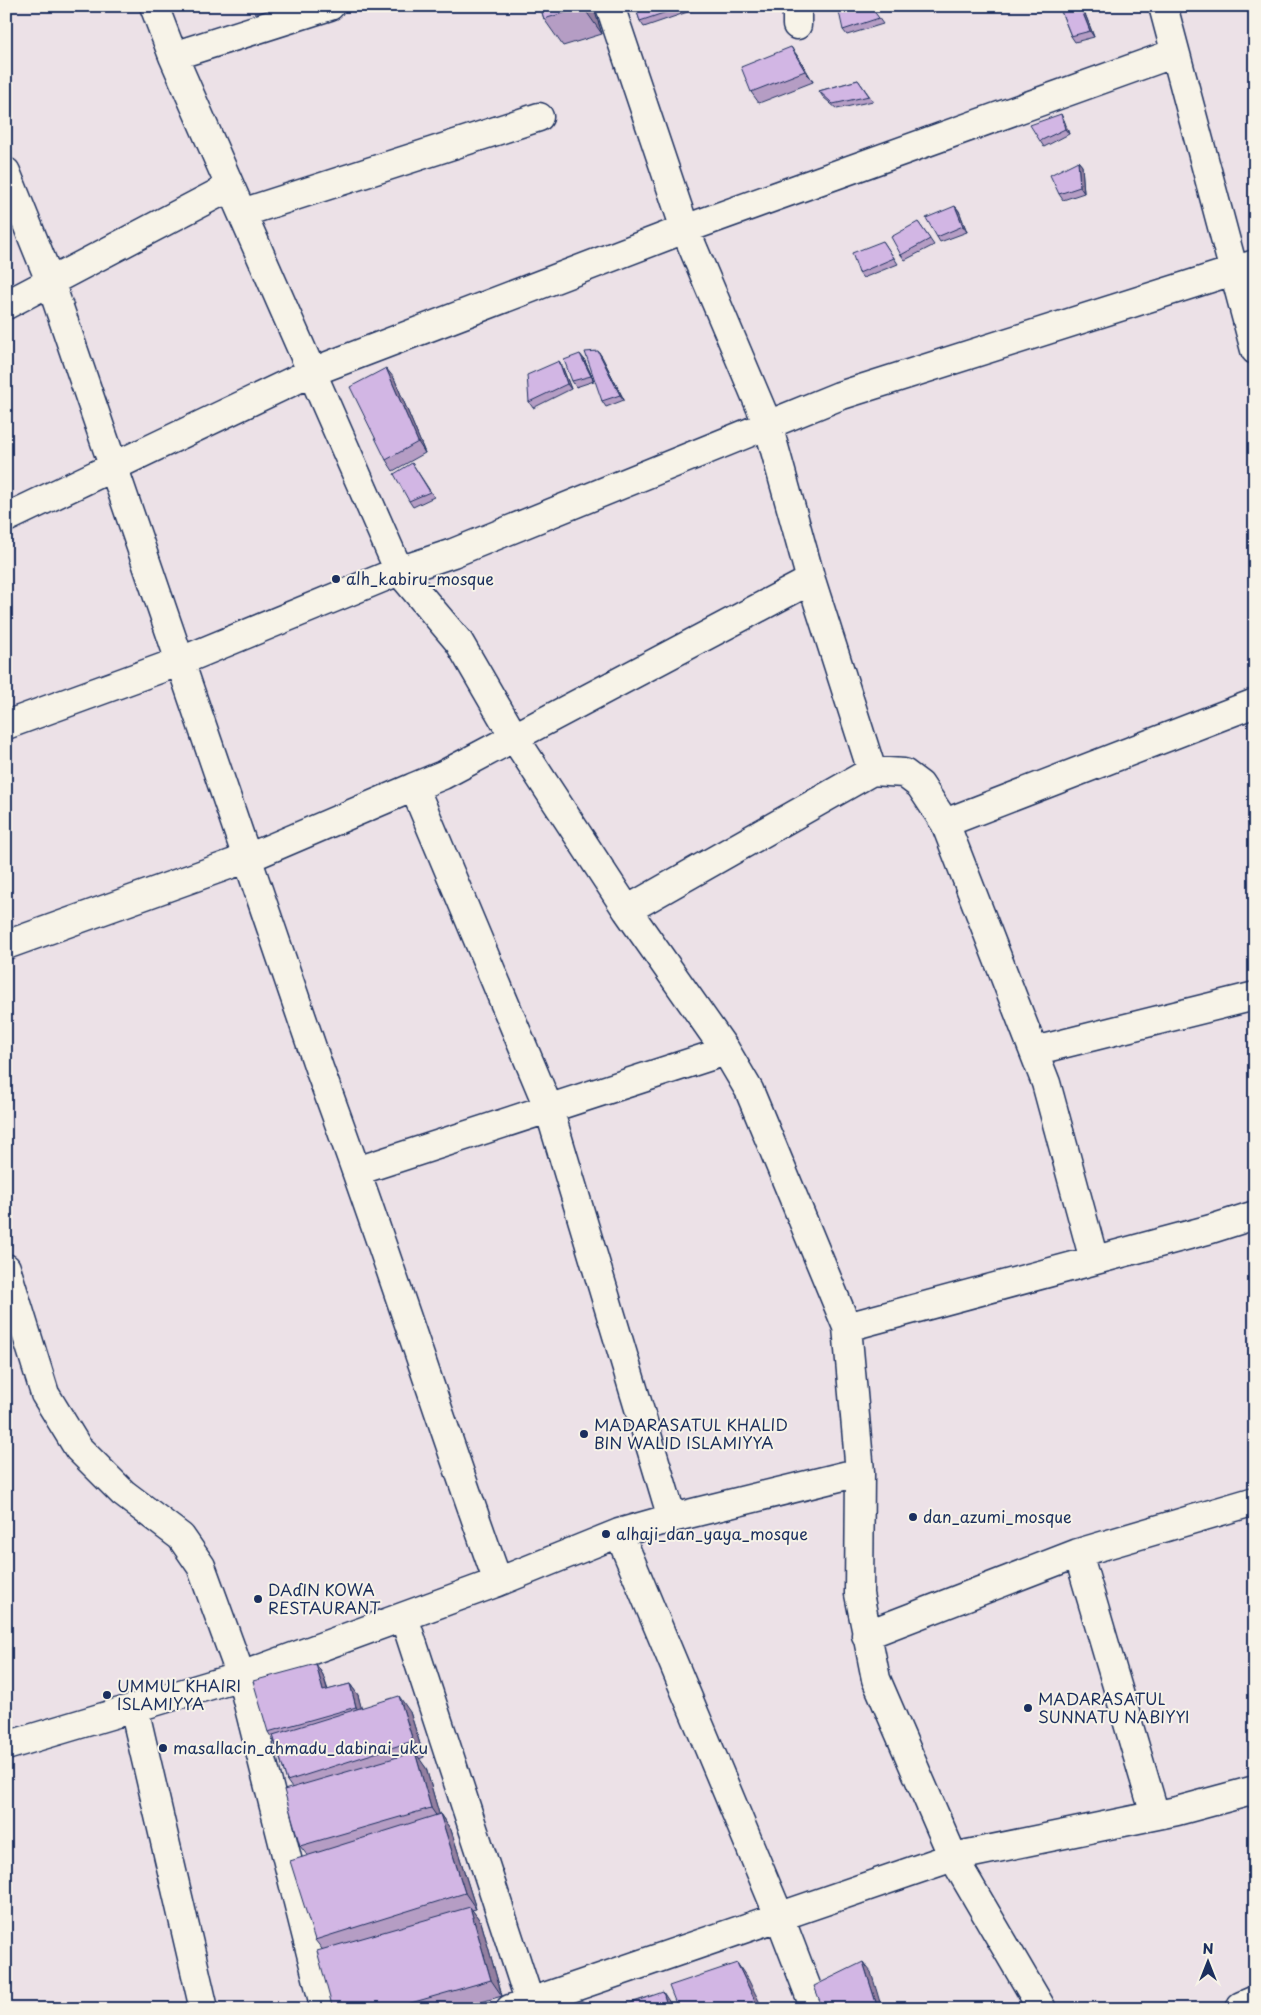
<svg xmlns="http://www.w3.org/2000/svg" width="1261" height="2015" font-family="'Playpen Sans',sans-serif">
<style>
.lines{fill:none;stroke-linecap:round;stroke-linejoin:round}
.street-casing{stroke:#1b2f5e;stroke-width:31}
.street{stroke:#f7f3e8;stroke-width:28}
.wall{fill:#b59dc4;stroke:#1b2f5e}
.shaded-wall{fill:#937fa0;stroke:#1b2f5e}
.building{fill:#d2b6e4;stroke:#1b2f5e}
.poi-dot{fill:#1b2f5e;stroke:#f7f3e8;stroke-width:2}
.labels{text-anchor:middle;stroke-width:4;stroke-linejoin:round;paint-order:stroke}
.poi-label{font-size:16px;fill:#1b2f5e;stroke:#f7f3e8;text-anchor:start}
</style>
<rect width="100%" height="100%" fill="#ece1e7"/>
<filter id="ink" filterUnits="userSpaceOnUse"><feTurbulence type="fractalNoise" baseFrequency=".02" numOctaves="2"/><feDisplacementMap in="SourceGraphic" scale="10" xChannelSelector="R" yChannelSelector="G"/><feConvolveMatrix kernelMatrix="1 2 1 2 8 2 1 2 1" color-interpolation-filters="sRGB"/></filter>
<g filter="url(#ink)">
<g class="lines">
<defs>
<path id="street" d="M 154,6 L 173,56 L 399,571 L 459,642 L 514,737 L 627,910 L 726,1051 L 749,1090 L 847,1327 L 860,1472
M 610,6 L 685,229 L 768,425 L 811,580 L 872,771
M 797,6 L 797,25
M 1163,6 L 1255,350
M 173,56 L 330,6
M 6,172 L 50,281 L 320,1071 C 383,1240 437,1412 498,1582 L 619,1533 L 672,1518 L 860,1472 L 859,1594 L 876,1679 L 953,1857 L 1042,2009
M 242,213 L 539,117
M 6,305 L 230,187
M 6,518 L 312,372 L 685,229 L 1175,53
M 6,725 L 181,661 L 399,571 L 453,553 L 839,396 L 1255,264
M 945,823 L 1255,703
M 627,910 L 872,771 L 904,773 L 920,785 L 945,823 L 1046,1083 L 1094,1260
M 6,945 L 248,858 L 414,787
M 1034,1051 L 1255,996
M 357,1171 L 726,1051
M 6,1268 L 45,1394 L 78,1448 L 123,1493 L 181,1537 L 201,1566 L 241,1676 L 325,2009
M 847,1327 L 1211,1229 L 1255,1215
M 672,1518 L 549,1109 L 414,787 L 443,775 L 811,580
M 619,1533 L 780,1918 L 815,2009
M 1078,1553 L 1155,1815
M 404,1617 L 532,2009
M 866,1635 L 1078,1553 L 1255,1501
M 134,1708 L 204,2009
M 6,1746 L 241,1676 L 498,1582
M 1241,2006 L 1255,2000
M 510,2009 L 953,1857 L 1177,1811 L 1255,1790"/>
</defs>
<!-- street casing -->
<use href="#street" class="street-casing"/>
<!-- street -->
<use href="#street" class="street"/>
</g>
<!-- wall -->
<path class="wall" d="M 540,6 L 593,6 L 602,34 L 563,46 L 544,19 Z
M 635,6 L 701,6 L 702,7 L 644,27 L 640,21 Z
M 870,6 L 883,24 L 847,35 L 843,30 Z
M 1059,6 L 1082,6 L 1094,37 L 1075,42 L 1071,36 Z
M 799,58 L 813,82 L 759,103 L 751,92 Z
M 858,80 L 873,101 L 837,109 L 823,97 L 819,91 Z
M 1064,120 L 1069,134 L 1044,147 L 1040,141 Z
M 1078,161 L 1082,166 L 1084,193 L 1063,200 L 1059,194 Z
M 955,206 L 959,211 L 967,232 L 940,242 L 937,237 Z
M 918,222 L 934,245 L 905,260 L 901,255 Z
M 883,241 L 898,264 L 863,278 L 859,273 Z
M 598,351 L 602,357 L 624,400 L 606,407 L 602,401 Z
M 584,359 L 594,381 L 576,387 L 572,381 Z
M 559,361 L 562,366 L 571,389 L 533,408 L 529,402 Z
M 394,378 L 425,453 L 393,471 L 386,460 Z
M 412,463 L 434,497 L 413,507 L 409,501 Z
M 316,1664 L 323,1675 L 328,1690 L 350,1684 L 358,1695 L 361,1708 L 410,1712 L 424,1757 L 419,1759 L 426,1768 L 439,1814 L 440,1814 L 451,1830 L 476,1909 L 472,1910 L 481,1922 L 502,1996 L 457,2009 L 333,2009 L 322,1949 L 315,1940 L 307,1855 L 300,1846 L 292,1788 L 287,1781 L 275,1743 L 268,1732 Z"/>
<!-- shaded-wall -->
<path class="shaded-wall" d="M 583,6 L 593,6 L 602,34 L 583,7 Z
M 1080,6 L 1082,6 L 1094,37 L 1090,31 Z
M 791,47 L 799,58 L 813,82 L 805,71 Z
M 1061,114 L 1064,120 L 1069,134 L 1065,129 Z
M 1078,161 L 1082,166 L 1084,193 L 1080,187 Z
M 955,206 L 959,211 L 967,232 L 963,226 Z
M 598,351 L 602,357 L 624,400 L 620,395 Z
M 580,354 L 584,359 L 594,381 L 591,376 Z
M 559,361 L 562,366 L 571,389 L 567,384 Z
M 386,368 L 394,378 L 425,453 L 418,442 Z
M 316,1664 L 323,1675 L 331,1702 L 323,1691 Z
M 350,1684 L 358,1695 L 364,1718 L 356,1707 Z
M 399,1696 L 410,1712 L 424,1757 L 413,1741 Z
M 415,1752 L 426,1768 L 442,1824 L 431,1808 Z
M 440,1814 L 451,1830 L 476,1909 L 465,1893 Z
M 470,1907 L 481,1922 L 502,1996 L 491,1980 Z
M 863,1962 L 871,1972 L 882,2009 L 878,2009 Z
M 737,1963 L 748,1979 L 763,2009 L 759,2009 Z
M 663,1992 L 674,2009 L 668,2009 Z"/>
<!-- building -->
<path class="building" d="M 540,6 L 583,6 L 583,7 L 544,19 Z
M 635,6 L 684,6 L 640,21 Z
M 857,6 L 870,6 L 879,18 L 843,30 L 839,12 Z
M 1059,6 L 1080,6 L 1090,31 L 1071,36 Z
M 791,47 L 805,71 L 751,92 L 741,67 Z
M 858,80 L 869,96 L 833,104 L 819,91 Z
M 1061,114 L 1065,129 L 1040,141 L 1030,125 Z
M 1078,161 L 1080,187 L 1059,194 L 1050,175 Z
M 955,206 L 963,226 L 937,237 L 926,218 Z
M 918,222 L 930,239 L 901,255 L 891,237 Z
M 883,241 L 894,258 L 859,273 L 852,253 Z
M 598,351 L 620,395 L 602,401 L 585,352 Z
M 580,354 L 591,376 L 572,381 L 564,360 Z
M 559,361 L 567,384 L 529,402 L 527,375 Z
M 386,368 L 418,442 L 386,460 L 350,387 Z
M 412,463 L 430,492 L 409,501 L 394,474 Z
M 316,1664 L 323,1691 L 350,1684 L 356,1707 L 268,1732 L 253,1681 Z
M 399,1696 L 413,1741 L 287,1781 L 273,1735 Z
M 415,1752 L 431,1808 L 300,1846 L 284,1790 Z
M 440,1814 L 465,1893 L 315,1940 L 290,1861 Z
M 470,1907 L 491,1980 L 390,2009 L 333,2009 L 317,1951 Z
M 863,1962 L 878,2009 L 823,2009 L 814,1986 Z
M 737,1963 L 759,2009 L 678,2009 L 669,1986 Z
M 663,1992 L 668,2009 L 613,2009 Z"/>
</g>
<!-- markers -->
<g class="poi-dot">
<circle cx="336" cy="579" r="5"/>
<circle cx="584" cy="1434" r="5"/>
<circle cx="913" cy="1517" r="5"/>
<circle cx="606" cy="1534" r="5"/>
<circle cx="258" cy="1599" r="5"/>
<circle cx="107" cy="1695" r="5"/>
<circle cx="1028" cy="1708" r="5"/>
<circle cx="163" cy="1748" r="5"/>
</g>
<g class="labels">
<!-- poi labels -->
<g class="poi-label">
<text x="346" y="585">alh_kabiru_mosque</text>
<text x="594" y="1431">MADARASATUL KHALID<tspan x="594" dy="18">BIN WALID ISLAMIYYA</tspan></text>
<text x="923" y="1523">dan_azumi_mosque</text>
<text x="616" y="1540">alhaji_dan_yaya_mosque</text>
<text x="268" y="1596">DAɗIN KOWA<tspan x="268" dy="18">RESTAURANT</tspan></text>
<text x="117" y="1692">UMMUL KHAIRI<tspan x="117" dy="18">ISLAMIYYA</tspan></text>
<text x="1038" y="1705">MADARASATUL<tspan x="1038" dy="18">SUNNATU NABIYYI</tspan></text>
<text x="173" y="1754">masallacin_ahmadu_dabinai_uku</text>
</g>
</g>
<!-- margin -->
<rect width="1261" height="2015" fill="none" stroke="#f7f3e8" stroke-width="25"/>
<rect x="12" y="12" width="1236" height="1990" fill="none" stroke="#1b2f5e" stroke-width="2" filter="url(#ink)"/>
<!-- north arrow -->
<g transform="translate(1208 1962)" stroke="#f7f3e8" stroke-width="4" paint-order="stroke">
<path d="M0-4L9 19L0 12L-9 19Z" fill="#1b2f5e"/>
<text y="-8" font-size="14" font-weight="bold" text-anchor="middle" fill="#1b2f5e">N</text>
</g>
</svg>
